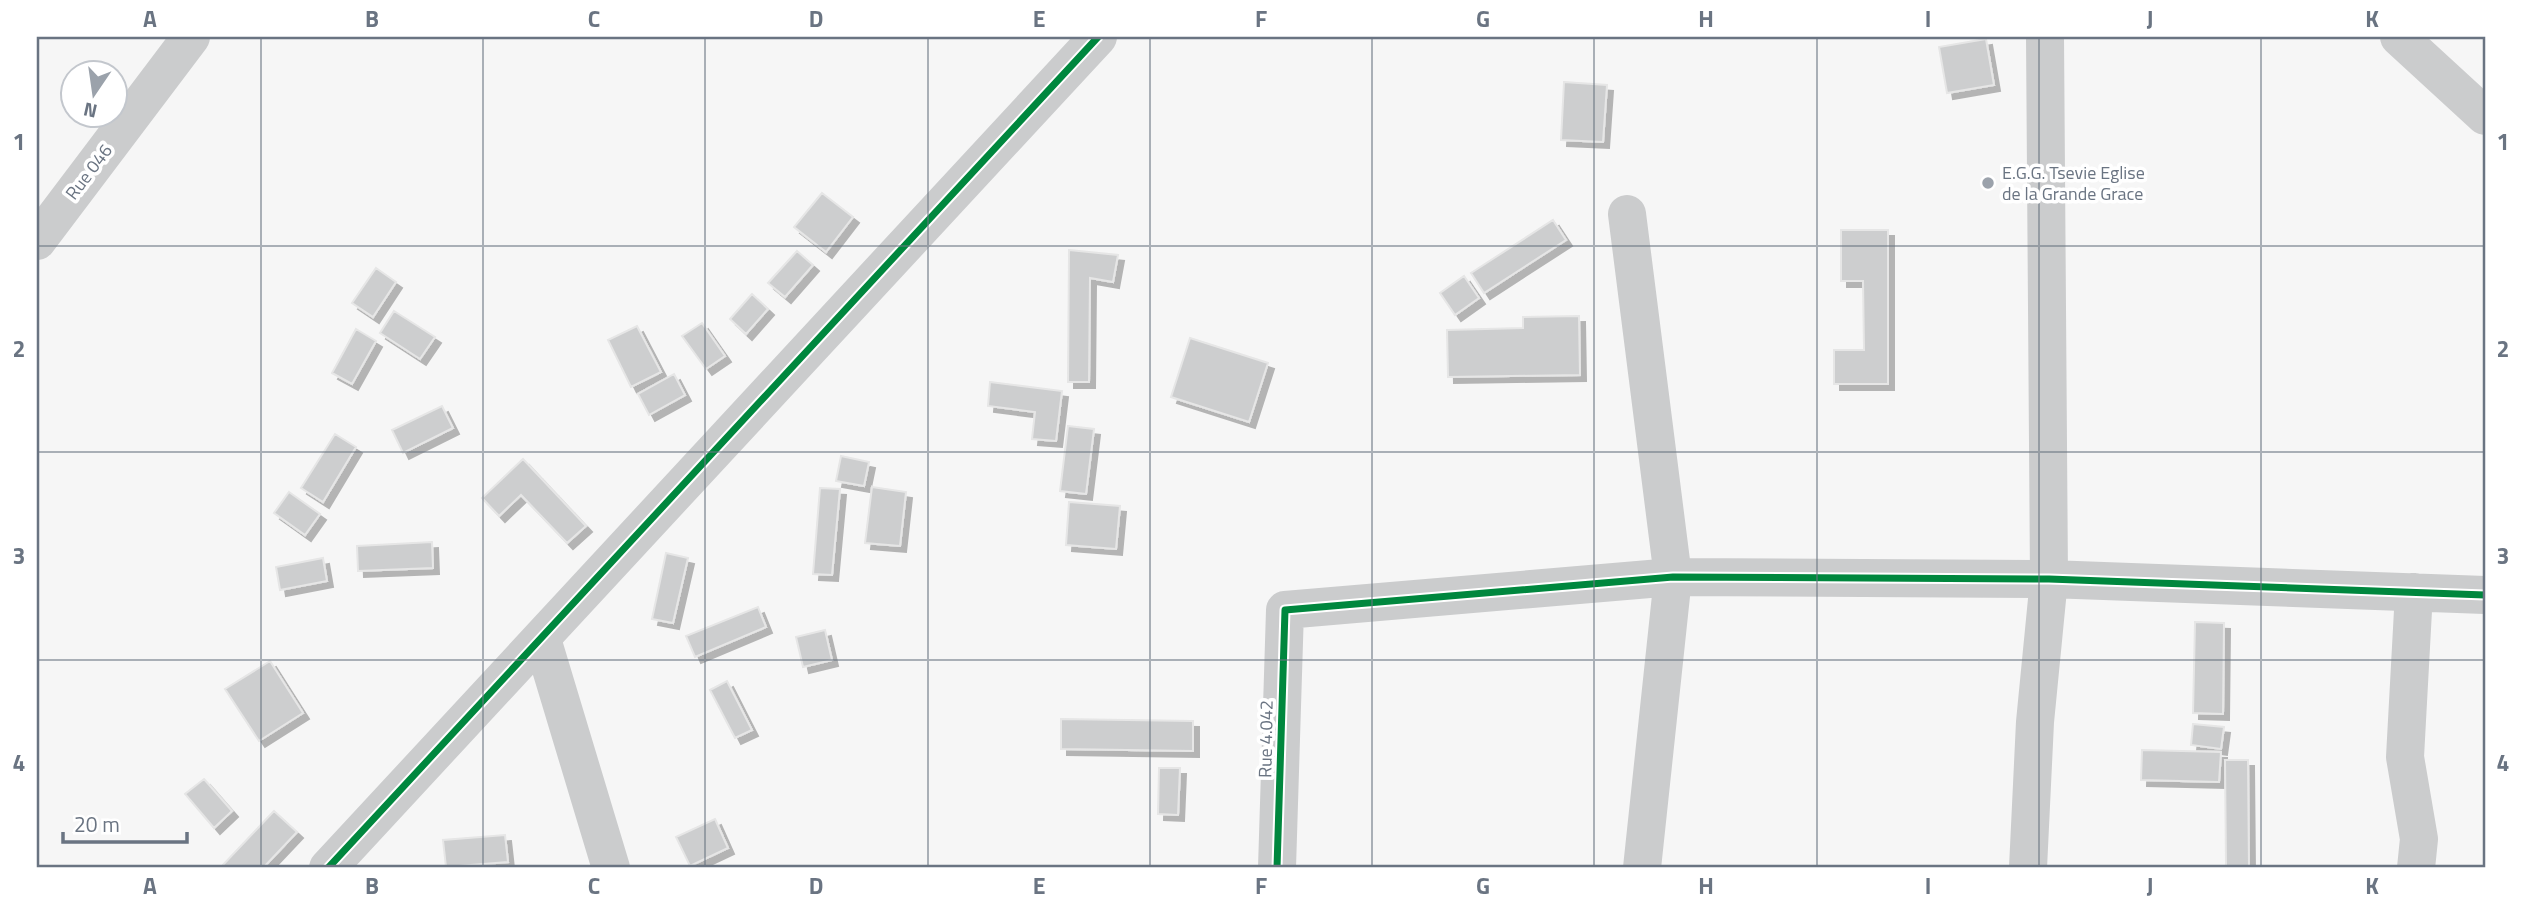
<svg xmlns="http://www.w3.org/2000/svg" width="2522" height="905" font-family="'Titillium Web',sans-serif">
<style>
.building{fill:#cdcecf;stroke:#e6e6e6;stroke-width:2;filter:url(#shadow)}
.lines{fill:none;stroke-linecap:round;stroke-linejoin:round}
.street{stroke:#cbcccd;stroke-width:38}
.cycleway-casing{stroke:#fff;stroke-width:11}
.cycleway{stroke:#00873e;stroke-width:7}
.grid{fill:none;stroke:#6a7482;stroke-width:2;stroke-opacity:0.55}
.poi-dot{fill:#9ba2ab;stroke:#fff;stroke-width:2.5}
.labels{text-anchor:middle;stroke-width:7;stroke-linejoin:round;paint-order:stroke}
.street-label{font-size:18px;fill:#6a7482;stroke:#fff}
.poi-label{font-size:18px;fill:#6a7482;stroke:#fff;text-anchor:start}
.neatline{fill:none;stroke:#6a7482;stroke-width:2.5}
.grid-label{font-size:23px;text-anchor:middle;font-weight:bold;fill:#6a7482}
</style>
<defs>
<filter id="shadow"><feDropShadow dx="6" dy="6" stdDeviation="0" flood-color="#0004"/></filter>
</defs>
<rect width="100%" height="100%" fill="#f6f6f6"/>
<!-- building -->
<path class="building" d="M 1986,39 L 1994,85 L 1947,93 L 1939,47 Z
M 1564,82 L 1607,85 L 1603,142 L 1561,140 Z
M 822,193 L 853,217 L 826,252 L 794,227 Z
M 1553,220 L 1566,240 L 1484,293 L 1471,273 Z
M 1841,230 L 1888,230 L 1888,384 L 1834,384 L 1834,350 L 1864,350 L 1863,281 L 1841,281 Z
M 1069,250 L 1118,255 L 1113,282 L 1090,278 L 1089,382 L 1068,382 Z
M 797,251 L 813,265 L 785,297 L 768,283 Z
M 376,268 L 396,282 L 373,317 L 352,303 Z
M 1464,276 L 1479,298 L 1455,315 L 1440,293 Z
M 752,294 L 768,309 L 746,334 L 730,319 Z
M 394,311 L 435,337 L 420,359 L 380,333 Z
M 1579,316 L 1580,375 L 1448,377 L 1447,330 L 1523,328 L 1523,317 Z
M 702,323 L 725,356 L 706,369 L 682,336 Z
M 637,326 L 661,372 L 631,387 L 608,340 Z
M 356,329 L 376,341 L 352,384 L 332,373 Z
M 1190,338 L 1268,363 L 1249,422 L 1171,397 Z
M 674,374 L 685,395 L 649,415 L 638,394 Z
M 990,382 L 1062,391 L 1056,441 L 1032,439 L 1035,412 L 988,406 Z
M 442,406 L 453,428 L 403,453 L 392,430 Z
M 1068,426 L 1094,429 L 1086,494 L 1060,491 Z
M 335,434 L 356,447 L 323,502 L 301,488 Z
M 841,456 L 869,462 L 864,486 L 836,481 Z
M 523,459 L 586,526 L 567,543 L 521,495 L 499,516 L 482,498 Z
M 872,487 L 906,492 L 900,546 L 865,543 Z
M 820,488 L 840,489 L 832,575 L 813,574 Z
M 289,492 L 320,514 L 305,535 L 274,513 Z
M 1069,502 L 1120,506 L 1116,549 L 1066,545 Z
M 432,542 L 433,568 L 358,571 L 357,546 Z
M 666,553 L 688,558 L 673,623 L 652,619 Z
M 323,558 L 327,581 L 280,590 L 276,567 Z
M 758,607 L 766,627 L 695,657 L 686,636 Z
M 2195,622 L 2224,623 L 2223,714 L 2193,713 Z
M 825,630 L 832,660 L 803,667 L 796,637 Z
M 270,661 L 303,713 L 259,741 L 225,689 Z
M 727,681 L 752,730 L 735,738 L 710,690 Z
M 1061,719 L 1193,721 L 1193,751 L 1061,749 Z
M 2193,724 L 2224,727 L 2221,749 L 2191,745 Z
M 2142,750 L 2221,752 L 2219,782 L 2141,780 Z
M 2225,760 L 2248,760 L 2249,868 L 2226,868 Z
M 1159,768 L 1180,768 L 1178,815 L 1158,814 Z
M 204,779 L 232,811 L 214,828 L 185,794 Z
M 274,811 L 297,832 L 263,868 L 220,868 Z
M 715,819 L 728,848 L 690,866 L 676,837 Z
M 505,835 L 508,862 L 446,867 L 443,840 Z"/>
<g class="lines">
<!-- street -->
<path class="street" d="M 2399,37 L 2485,116
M 1627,214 L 1673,577 L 1642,868
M 37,241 L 191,37
M 2414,592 L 2405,757 L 2419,839 L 2416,868
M 542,639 L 611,868
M 328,868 L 1098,37
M 1277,868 L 1285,610 L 1673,577 L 2049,579 L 2485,595
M 2028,868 L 2035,722 L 2049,579 L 2045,37"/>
<defs>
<path id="cycleway" d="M 328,868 L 1098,37
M 1277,868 L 1285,610 L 1673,577 L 2049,579 L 2485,595"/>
</defs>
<!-- cycleway casing -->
<use href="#cycleway" class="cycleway-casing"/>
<!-- cycleway -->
<use href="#cycleway" class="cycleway"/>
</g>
<!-- grid -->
<path class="grid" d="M 261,37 L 261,868M 483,37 L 483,868M 705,37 L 705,868M 928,37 L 928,868M 1150,37 L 1150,868M 1372,37 L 1372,868M 1594,37 L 1594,868M 1817,37 L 1817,868M 2039,37 L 2039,868M 2261,37 L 2261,868M 37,246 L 2485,246M 37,452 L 2485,452M 37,660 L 2485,660"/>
<!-- markers -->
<circle class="poi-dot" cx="1988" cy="183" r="7"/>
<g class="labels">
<!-- street labels -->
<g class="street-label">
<text transform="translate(89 172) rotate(-53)" y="6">Rue 046</text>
<text transform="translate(1266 739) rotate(-89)" y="6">Rue 4.042</text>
</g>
<!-- poi labels -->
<g class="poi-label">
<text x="2002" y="179">E.G.G. Tsevie Eglise<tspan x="2002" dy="21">de la Grande Grace</tspan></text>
</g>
</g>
<!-- border -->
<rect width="2522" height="905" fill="none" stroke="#ffffff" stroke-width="77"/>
<!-- north arrow -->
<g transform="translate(94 94) rotate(193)"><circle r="33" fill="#ffffff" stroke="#c3c7cd" stroke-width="2"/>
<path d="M0-5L12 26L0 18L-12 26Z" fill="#9ba2ab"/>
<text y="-10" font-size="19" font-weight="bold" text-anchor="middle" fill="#6a7482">N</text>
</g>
<!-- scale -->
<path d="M63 832v10h124v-10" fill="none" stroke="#6a7482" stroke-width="3.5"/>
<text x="74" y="832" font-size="21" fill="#6a7482" stroke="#ffffff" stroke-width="5" paint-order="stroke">20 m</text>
<rect x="38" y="38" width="2446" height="828" class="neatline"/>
<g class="grid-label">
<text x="150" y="27">A</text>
<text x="372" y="27">B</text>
<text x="594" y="27">C</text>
<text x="816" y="27">D</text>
<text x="1039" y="27">E</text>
<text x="1261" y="27">F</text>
<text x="1483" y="27">G</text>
<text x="1706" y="27">H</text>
<text x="1928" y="27">I</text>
<text x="2150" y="27">J</text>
<text x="2372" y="27">K</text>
<text x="19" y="150">1</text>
<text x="2503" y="150">1</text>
<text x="19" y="357">2</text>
<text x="2503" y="357">2</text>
<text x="19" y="564">3</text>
<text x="2503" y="564">3</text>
<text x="19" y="771">4</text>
<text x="2503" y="771">4</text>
<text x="150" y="894">A</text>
<text x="372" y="894">B</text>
<text x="594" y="894">C</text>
<text x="816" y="894">D</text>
<text x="1039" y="894">E</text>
<text x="1261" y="894">F</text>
<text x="1483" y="894">G</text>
<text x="1706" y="894">H</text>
<text x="1928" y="894">I</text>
<text x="2150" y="894">J</text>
<text x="2372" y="894">K</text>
</g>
</svg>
